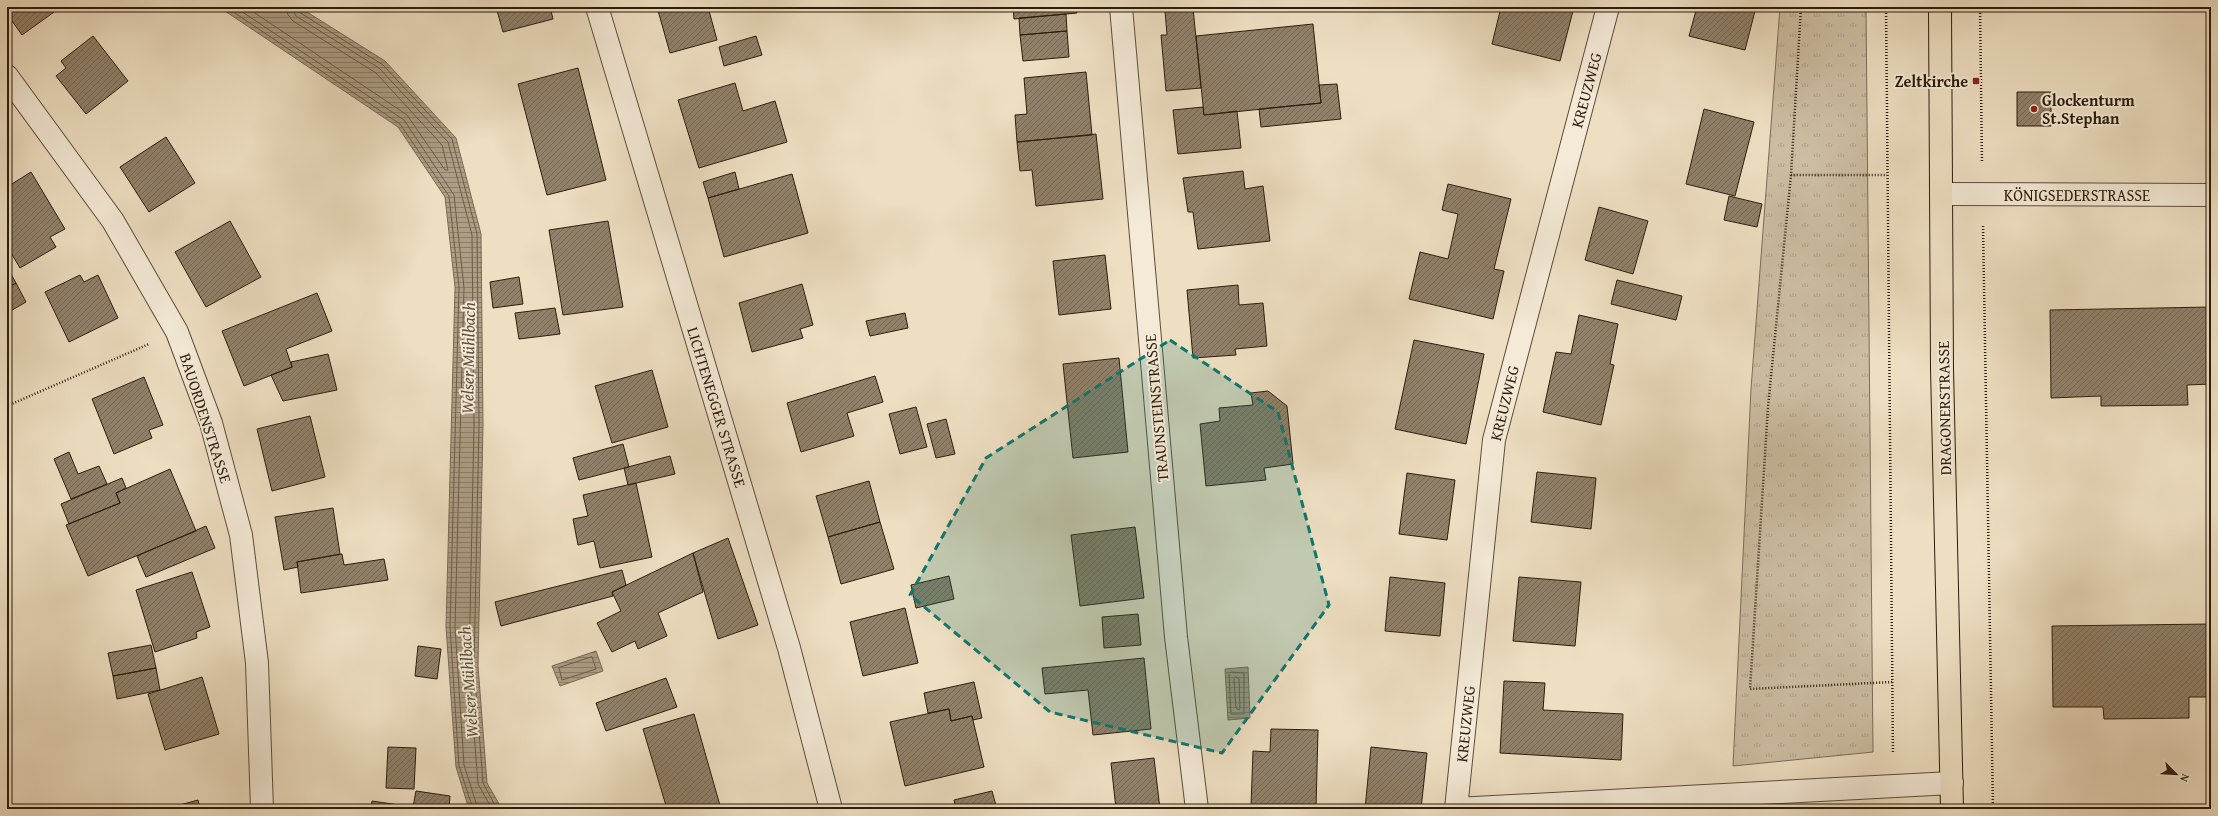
<svg xmlns="http://www.w3.org/2000/svg" width="2218" height="816" font-family="'Gentium Book Plus',serif">
<style>
.park{fill:url(#park-tufts);stroke:#7c6d58}
.water{fill:url(#water-rules);stroke:#786954}
.lines{fill:none;stroke-linecap:round;stroke-linejoin:round}
.shore{stroke:#6c5c48;stroke-width:1}
.building{fill:url(#building-hatch);stroke:#2b1c0c}
.minor-casing{stroke:#5c4d3a;stroke-width:24}
.major-casing{stroke:#2b1c0c;stroke-width:24}
.path{stroke:#2b1c0c;stroke-width:2.5;stroke-dasharray:1 2;stroke-linecap:butt}
.minor{stroke:#f4ead7;stroke-width:22}
.major{stroke:#eedfc2;stroke-width:22}
.marked{fill:#0f766e;fill-opacity:0.2;stroke:#0f766e;stroke-width:3;stroke-dasharray:8 5;stroke-linejoin:round}
.poi-dot{fill:#8f2418;stroke:#f4ead7;stroke-width:1.5}
.labels{text-anchor:middle;stroke-width:4;stroke-linejoin:round;paint-order:stroke}
.poi-label{font-size:16px;font-weight:bold;fill:#2b1c0c;stroke:#f4ead7;text-anchor:end}
.street-label{font-size:16px;fill:#2b1c0c;stroke:#f4ead7}
.water-label{font-size:17px;font-style:italic;fill:#5f503c;stroke:#f4ead7}
</style>
<defs>
<pattern id="park-tufts" width="24" height="20" patternUnits="userSpaceOnUse"><rect width="24" height="20" fill="#cdbea3"/><path d="M3 7l-1-3M5 7V3M7 7l1-3M15 17l-1-3M17 17v-4M19 17l1-3" fill="none" stroke="#b0a38b"/></pattern>
<pattern id="water-rules" width="6" height="5" patternUnits="userSpaceOnUse"><rect width="6" height="5" fill="#ac9d84"/><path d="M0 2.5h6" fill="none" stroke="#8c7f6a"/></pattern>
<pattern id="building-hatch" width="6" height="6" patternUnits="userSpaceOnUse"><rect width="6" height="6" fill="#90816b"/><path d="M-1 1l2-2M0 6l6-6M5 7l2-2" fill="none" stroke="#766956"/></pattern>
</defs>
<rect width="100%" height="100%" fill="#eedfc2"/>
<filter id="stains"><feTurbulence type="fractalNoise" baseFrequency=".005" numOctaves="4"/><feColorMatrix values="0 0 0 0 .2 0 0 0 0 .09 0 0 0 0 .02 0 0 0 .5 -.17"/></filter>
<radialGradient id="worn" r=".72"><stop offset=".6" stop-color="#630" stop-opacity="0"/><stop offset="1" stop-color="#630" stop-opacity=".3"/></radialGradient>
<!-- park -->
<path class="park" d="M 1780,7 L 1866,7 L 1873,752 L 1733,766 L 1751,389 Z"/>
<!-- water -->
<path class="water" d="M 219,7 L 299,7 L 385,61 L 456,138 L 481,234 L 483,425 L 478,666 L 487,783 L 502,809 L 469,809 L 456,767 L 446,627 L 455,287 L 445,197 L 398,127 Z
M 596,651 L 603,671 L 560,686 L 552,666 Z
M 1248,667 L 1250,718 L 1228,720 L 1225,669 Z"/>
<g class="lines">
<!-- shore -->
<path class="shore" d="M 226,7 L 400,124 L 449,196 L 459,287 L 450,627 L 459,766 L 473,809
M 235,7 L 404,120 L 454,195 L 464,288 L 455,627 L 464,765 L 478,809
M 246,7 L 407,115 L 445,170 L 448,170 L 442,145 L 376,73 L 293,21 L 288,15 L 286,7
M 292,7 L 296,16 L 379,68 L 448,142 L 472,235 L 474,425 L 469,666 L 478,784 L 492,809
M 297,7 L 299,12 L 383,65 L 452,139 L 477,234 L 479,425 L 474,666 L 483,783 L 497,809
M 592,657 L 596,669 L 562,680 L 559,668 Z
M 1231,672 L 1244,673 L 1244,714 L 1231,714 L 1229,674 Z
M 1236,677 L 1239,679 L 1240,708 L 1239,710 L 1236,708 L 1234,679 Z"/>
</g>
<!-- building -->
<path class="building" d="M 7,7 L 61,7 L 22,35 L 7,14 Z
M 496,7 L 550,7 L 553,19 L 503,32 Z
M 657,7 L 708,7 L 717,40 L 670,53 Z
M 1013,7 L 1076,7 L 1077,13 L 1014,19 Z
M 1501,7 L 1574,7 L 1560,61 L 1492,44 Z
M 1697,7 L 1756,7 L 1745,50 L 1689,36 Z
M 1193,8 L 1201,88 L 1166,91 L 1161,35 L 1167,35 L 1165,11 Z
M 1066,14 L 1067,31 L 1020,35 L 1019,18 Z
M 1313,24 L 1321,103 L 1204,115 L 1196,36 Z
M 1067,31 L 1069,57 L 1023,61 L 1020,35 Z
M 93,36 L 128,81 L 86,114 L 56,76 L 66,68 L 61,61 Z
M 756,36 L 762,55 L 724,66 L 719,47 Z
M 578,68 L 606,180 L 547,195 L 518,84 Z
M 1086,72 L 1092,135 L 1017,142 L 1015,115 L 1027,114 L 1024,78 Z
M 735,83 L 743,111 L 775,101 L 787,142 L 699,168 L 678,100 Z
M 1337,84 L 1341,119 L 1261,127 L 1259,109 L 1321,103 L 1319,85 Z
M 2017,92 L 2051,92 L 2051,126 L 2017,126 Z
M 1203,107 L 1204,115 L 1237,111 L 1241,148 L 1178,154 L 1173,110 Z
M 1704,109 L 1754,122 L 1735,196 L 1686,184 Z
M 1096,134 L 1103,199 L 1036,206 L 1032,170 L 1020,171 L 1017,142 Z
M 166,137 L 195,183 L 149,212 L 120,167 Z
M 1243,171 L 1245,189 L 1263,186 L 1270,241 L 1198,249 L 1193,212 L 1188,212 L 1183,178 Z
M 31,172 L 65,229 L 50,237 L 56,247 L 20,268 L 7,246 L 7,187 Z
M 735,172 L 739,189 L 708,198 L 703,182 Z
M 792,174 L 808,233 L 724,257 L 708,198 Z
M 1448,184 L 1511,199 L 1494,269 L 1504,271 L 1493,319 L 1409,299 L 1420,252 L 1448,259 L 1458,214 L 1442,210 Z
M 1729,196 L 1762,204 L 1757,227 L 1724,220 Z
M 1599,207 L 1648,221 L 1633,274 L 1585,260 Z
M 230,221 L 261,277 L 206,307 L 175,252 Z
M 608,221 L 623,307 L 563,315 L 549,230 Z
M 1105,255 L 1111,309 L 1059,315 L 1053,261 Z
M 7,267 L 16,283 L 7,288 Z
M 80,275 L 84,282 L 98,275 L 118,318 L 69,342 L 45,292 Z
M 519,277 L 523,304 L 493,308 L 490,282 Z
M 1617,280 L 1682,296 L 1676,320 L 1611,304 Z
M 16,283 L 26,302 L 7,313 L 7,288 Z
M 802,284 L 813,325 L 800,329 L 803,338 L 752,352 L 739,303 Z
M 1238,285 L 1239,305 L 1263,303 L 1267,346 L 1235,349 L 1236,355 L 1193,358 L 1187,290 Z
M 317,293 L 332,331 L 286,349 L 292,367 L 244,386 L 222,331 Z
M 2211,307 L 2211,384 L 2187,385 L 2188,405 L 2101,406 L 2101,396 L 2051,398 L 2050,310 Z
M 555,308 L 560,334 L 519,339 L 515,313 Z
M 905,313 L 908,328 L 870,336 L 866,321 Z
M 1579,315 L 1618,324 L 1610,364 L 1614,365 L 1601,425 L 1543,412 L 1556,352 L 1571,354 Z
M 1414,340 L 1484,354 L 1466,444 L 1395,429 Z
M 328,354 L 337,390 L 283,401 L 271,375 L 292,367 L 291,362 Z
M 1119,358 L 1128,452 L 1073,458 L 1063,364 Z
M 652,370 L 668,427 L 612,443 L 595,386 Z
M 875,376 L 883,402 L 847,413 L 854,436 L 801,452 L 787,403 Z
M 144,377 L 163,425 L 149,430 L 152,438 L 114,454 L 92,399 Z
M 1268,391 L 1287,406 L 1293,464 L 1264,468 L 1266,480 L 1206,486 L 1200,424 L 1220,421 L 1219,408 L 1253,405 L 1251,393 Z
M 916,407 L 927,447 L 900,454 L 889,414 Z
M 310,416 L 325,477 L 272,491 L 257,429 Z
M 946,419 L 955,454 L 936,458 L 927,424 Z
M 623,444 L 629,467 L 579,480 L 573,458 Z
M 69,452 L 78,474 L 99,466 L 107,484 L 71,499 L 54,459 Z
M 670,456 L 675,474 L 628,485 L 624,468 Z
M 170,469 L 196,531 L 88,576 L 66,525 L 120,503 L 116,493 Z
M 1537,472 L 1596,478 L 1591,529 L 1531,522 Z
M 1407,473 L 1455,480 L 1447,540 L 1399,534 Z
M 122,478 L 126,488 L 116,493 L 120,503 L 69,524 L 61,504 Z
M 869,481 L 880,522 L 828,537 L 816,496 Z
M 636,483 L 652,557 L 600,568 L 594,541 L 578,545 L 573,519 L 588,516 L 583,495 Z
M 333,508 L 340,554 L 297,562 L 298,567 L 284,570 L 275,517 Z
M 880,522 L 894,569 L 841,584 L 828,537 Z
M 206,526 L 215,548 L 146,577 L 137,556 Z
M 1135,527 L 1144,598 L 1080,606 L 1071,535 Z
M 728,538 L 758,625 L 718,639 L 693,553 Z
M 693,553 L 703,592 L 658,613 L 667,636 L 638,649 L 635,641 L 612,652 L 597,623 L 621,611 L 612,592 Z
M 342,554 L 344,565 L 384,559 L 388,580 L 301,593 L 297,562 Z
M 622,570 L 626,585 L 612,592 L 613,596 L 501,626 L 495,602 Z
M 192,572 L 210,627 L 196,632 L 197,638 L 155,652 L 136,590 Z
M 949,576 L 954,599 L 916,608 L 911,585 Z
M 1390,577 L 1445,583 L 1440,636 L 1385,631 Z
M 1519,577 L 1581,582 L 1575,646 L 1513,641 Z
M 905,608 L 918,663 L 863,676 L 850,622 Z
M 1138,614 L 1141,645 L 1104,648 L 1102,617 Z
M 2211,624 L 2211,697 L 2189,697 L 2189,718 L 2104,719 L 2103,707 L 2053,707 L 2052,626 Z
M 151,645 L 156,668 L 113,676 L 108,653 Z
M 418,646 L 441,649 L 437,679 L 415,676 Z
M 1144,658 L 1151,729 L 1093,735 L 1088,690 L 1045,694 L 1042,668 Z
M 156,668 L 160,690 L 117,699 L 113,676 Z
M 202,677 L 219,734 L 165,750 L 148,694 Z
M 666,678 L 677,707 L 606,731 L 596,703 Z
M 1504,681 L 1545,683 L 1543,710 L 1623,714 L 1621,760 L 1500,753 Z
M 974,682 L 982,718 L 973,720 L 972,716 L 951,721 L 949,709 L 928,713 L 924,693 Z
M 949,709 L 951,721 L 972,716 L 984,767 L 905,786 L 890,722 Z
M 694,714 L 721,809 L 667,809 L 643,729 Z
M 1271,729 L 1318,730 L 1316,808 L 1251,806 L 1253,751 L 1270,752 Z
M 388,747 L 416,748 L 414,789 L 386,788 Z
M 1371,747 L 1427,753 L 1421,809 L 1365,809 Z
M 1154,758 L 1160,809 L 1116,809 L 1111,763 Z
M 416,791 L 450,796 L 449,809 L 413,807 Z
M 992,791 L 997,809 L 956,809 L 954,800 Z
M 198,800 L 200,809 L 165,809 Z
M 372,801 L 413,807 L 417,808 L 371,809 Z"/>
<g class="lines">
<defs>
<path id="minor" d="M 597,7 L 789,648 L 831,809
M 1121,7 L 1176,637 L 1197,809
M 7,76 L 113,221 L 177,332 L 211,423 L 241,535 L 257,663 L 262,809
M 1942,194 L 2211,195
M 1456,809 L 1494,440 L 1608,7
M 1456,809 L 1952,783"/>
<path id="major" d="M 1940,7 L 1942,368 L 1952,809"/>
</defs>
<!-- minor casing -->
<use href="#minor" class="minor-casing"/>
<!-- major casing -->
<use href="#major" class="major-casing"/>
<!-- path -->
<path class="path" d="M 1801,7 L 1791,175 L 1887,175
M 1886,7 L 1893,754
M 1980,7 L 1982,163
M 1791,175 L 1768,407 L 1750,689 L 1892,682
M 1983,226 L 1993,809
M 7,406 L 149,344"/>
<!-- minor -->
<use href="#minor" class="minor"/>
<!-- major -->
<use href="#major" class="major"/>
</g>
<!-- marked area -->
<path class="marked" d="M 1170,340 L 1278,412 L 1329,605 L 1222,753 L 1050,712 L 910,595 L 986,458 Z"/>
<!-- markers -->
<g class="poi-dot">
<rect x="1972" y="77" width="8" height="8" rx="2"/>
<circle cx="2034" cy="109" r="4"/>
</g>
<g class="labels">
<!-- poi labels -->
<g class="poi-label">
<text x="1968" y="87">Zeltkirche</text>
<text x="2042" y="106" text-anchor="start">Glockenturm<tspan x="2042" dy="18">St.Stephan</tspan></text>
</g>
<!-- street labels -->
<g class="street-label">
<text transform="translate(1586 90) rotate(-75)" y="6">KREUZWEG</text>
<text x="2077" y="201">KÖNIGSEDERSTRASSE</text>
<text transform="translate(1504 403) rotate(-76)" y="6">KREUZWEG</text>
<text transform="translate(717 407) rotate(73)" y="6">LICHTENEGGER STRASSE</text>
<text transform="translate(1156 408) rotate(-95)" y="6">TRAUNSTEINSTRASSE</text>
<text transform="translate(1944 408) rotate(-91)" y="6">DRAGONERSTRASSE</text>
<text transform="translate(206 418) rotate(72)" y="6">BAUORDENSTRASSE</text>
<text transform="translate(1465 724) rotate(-84)" y="6">KREUZWEG</text>
</g>
<!-- water labels -->
<g class="water-label">
<text transform="translate(468 358) rotate(-89)" y="6">Welser Mühlbach</text>
<text transform="translate(468 682) rotate(-94)" y="6">Welser Mühlbach</text>
</g>
</g>
<!-- margin -->
<rect width="2218" height="816" fill="none" stroke="#eedfc2" stroke-width="24"/>
<rect x="8" y="8" width="2202" height="800" fill="none" stroke="#2b1c0c" stroke-width="2"/>
<rect x="12" y="12" width="2194" height="792" fill="none" stroke="#2b1c0c"/>
<!-- north arrow -->
<g transform="translate(2176 774) rotate(114)" stroke="#f4ead7" stroke-width="3" paint-order="stroke">
<path d="M0-3L7 15L0 10L-7 15Z" fill="#2b1c0c"/>
<text y="-6" font-size="11" font-weight="bold" text-anchor="middle" fill="#2b1c0c">N</text>
</g>
<rect width="100%" height="100%" filter="url(#stains)"/>
<rect width="100%" height="100%" fill="url(#worn)"/>
</svg>
